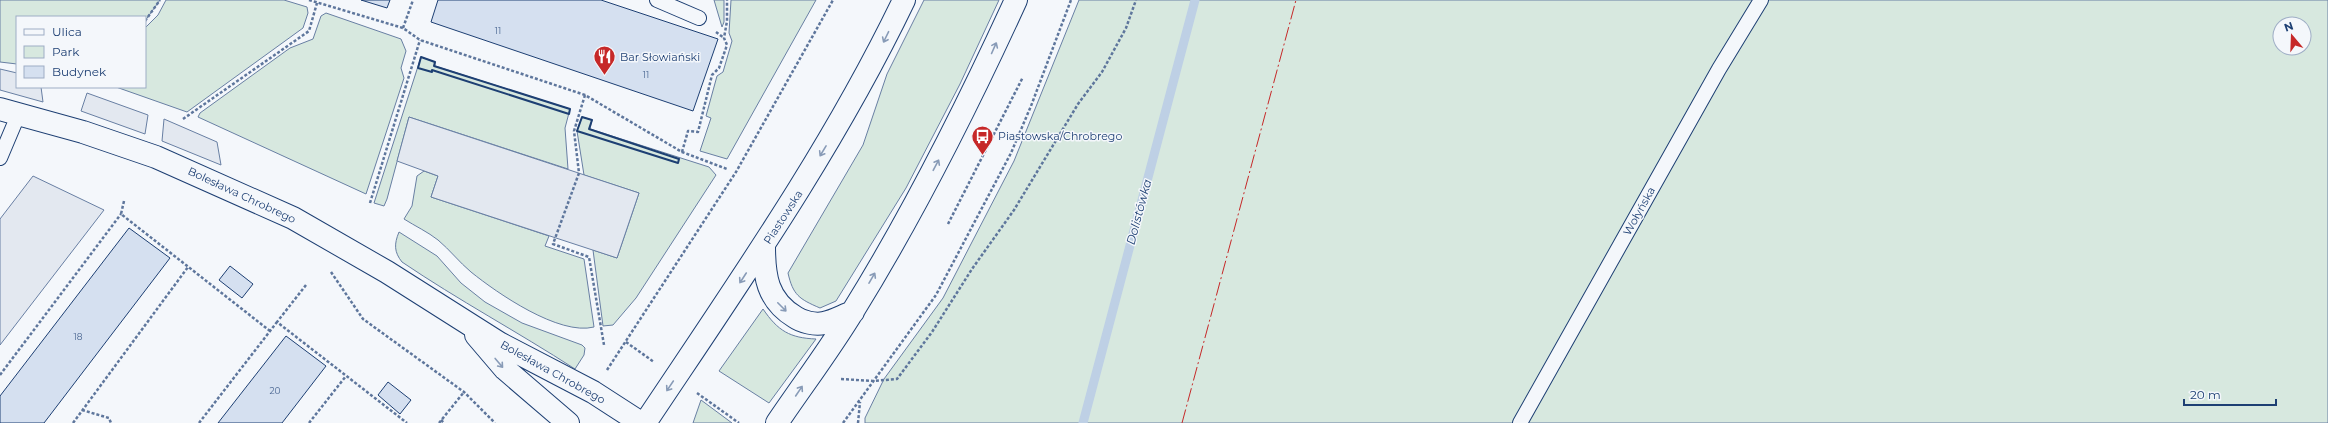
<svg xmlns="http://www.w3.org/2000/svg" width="2328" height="423" font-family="Montserrat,sans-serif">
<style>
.green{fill:#d7e8df;stroke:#687fa3;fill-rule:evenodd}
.parking{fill:#e3e8f0;stroke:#687fa3}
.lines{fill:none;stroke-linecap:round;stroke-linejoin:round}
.stream{stroke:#bed0e5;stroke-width:9}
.building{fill:#d5e0f0;stroke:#1d3f73}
.lane-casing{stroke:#1d3f73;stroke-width:16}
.street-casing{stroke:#1d3f73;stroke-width:24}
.secondary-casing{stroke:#1d3f73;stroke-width:24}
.path{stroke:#5e769c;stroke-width:2.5;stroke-dasharray:3 2;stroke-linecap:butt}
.lane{stroke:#f4f7fb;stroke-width:14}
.street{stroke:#f4f7fb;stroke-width:22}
.secondary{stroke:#f4f7fb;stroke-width:22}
.wall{stroke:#1d3f73;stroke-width:2}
.power{stroke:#c62828;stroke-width:1;stroke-dasharray:14 3 2 3;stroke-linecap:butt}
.oneway{stroke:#889bb7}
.labels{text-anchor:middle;stroke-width:3;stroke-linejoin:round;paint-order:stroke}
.number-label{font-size:9px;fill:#4b6792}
.poi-label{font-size:11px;fill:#1d3f73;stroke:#f4f7fb;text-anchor:start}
.street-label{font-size:11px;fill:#1d3f73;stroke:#f4f7fb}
.water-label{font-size:12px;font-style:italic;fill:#1d3f73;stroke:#f4f7fb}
</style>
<rect width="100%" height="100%" fill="#f4f7fb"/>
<!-- green -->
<path class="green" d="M 0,0 L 160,0 L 145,21 L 145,17 L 17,17 L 17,64 L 0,62 Z
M 166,0 L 284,0 L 307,7 L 308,13 L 303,28 L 187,112 L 116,87 L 145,87 L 145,28 L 158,15 Z
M 714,0 L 724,0 L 724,22 L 722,27 Z
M 731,0 L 816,0 L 727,159 L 700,151 L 711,118 L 706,116 L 717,76 L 723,72 L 732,41 L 729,33 Z
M 924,0 L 999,0 L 960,84 L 906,188 L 836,301 L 820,308 C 799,299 793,295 788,273 L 863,145 L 887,74 Z
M 1079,0 L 2328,0 L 2328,423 L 865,423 L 865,418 L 884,379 L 943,298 L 1014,161 ZM 2280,24 L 2304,24 L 2304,48 L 2280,48 Z
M 326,13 L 401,39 L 406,51 L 401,68 L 404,78 L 366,194 L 198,117 L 200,113 L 290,48 L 313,39 L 321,16 Z
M 421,57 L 435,62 L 435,66 L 570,109 L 565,128 L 568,169 L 409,117 L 387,199 L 384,206 L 374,203 Z
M 582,117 L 592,120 L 590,129 L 709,167 L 716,175 L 636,298 L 613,325 L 603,326 L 593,250 L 617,258 L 639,193 L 584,175 L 577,131 Z
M 424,171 L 438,176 L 431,197 L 549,236 L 545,246 L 584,259 L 594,327 C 559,336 497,293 471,272 C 459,262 450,250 438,240 C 428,232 415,226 404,219 L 412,206 L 417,176 Z
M 399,232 L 437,256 L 461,283 L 485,302 L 522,323 L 582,345 L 585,348 L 584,355 L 575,369 C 518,332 458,300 402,262 C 394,252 394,244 399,232 Z
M 763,309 C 778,331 790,338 816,339 L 769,403 L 719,371 Z
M 701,400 L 732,423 L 693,423 Z"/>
<!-- parking -->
<path class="parking" d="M 0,69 L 17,73 L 17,87 L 41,87 L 43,102 L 0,90 Z
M 87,93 L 148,115 L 145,134 L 81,111 Z
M 409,117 L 639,193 L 617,258 L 431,197 L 438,176 L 397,161 Z
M 164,119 L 217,142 L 221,165 L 162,141 Z
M 33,176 L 104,210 L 0,345 L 0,219 Z"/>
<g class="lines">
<!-- stream -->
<path class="stream" d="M 1083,423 L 1195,0"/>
</g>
<!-- building -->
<path class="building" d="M 361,0 L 390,0 L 387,8 Z
M 438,0 L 601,0 L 718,39 L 693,111 L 431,22 Z
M 129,228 L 170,258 L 44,423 L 0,423 L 0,396 Z
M 230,266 L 253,284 L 242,298 L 219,280 Z
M 286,336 L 326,366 L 282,423 L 218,423 Z
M 388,382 L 411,400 L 400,414 L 378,395 Z"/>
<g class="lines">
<defs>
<path id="lane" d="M 657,0 L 699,18
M 0,158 L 19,113
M 1520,423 L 1719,69 L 1761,0"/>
<path id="street" d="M 0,109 L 83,132 L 156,157 L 293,218 L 387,272 L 499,343 L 593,392 L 641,423
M 476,335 L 505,369 L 568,423"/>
<path id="secondary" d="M 764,246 C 764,276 767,300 795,317 C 802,322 815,325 824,323 C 834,321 844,315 853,312
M 645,423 C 737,285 832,150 904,0
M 777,423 C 802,386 830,349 853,311 C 915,211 967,107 1016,0"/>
</defs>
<!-- lane casing -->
<use href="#lane" class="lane-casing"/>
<!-- street casing -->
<use href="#street" class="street-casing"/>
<!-- secondary casing -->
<use href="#secondary" class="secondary-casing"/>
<!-- path -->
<path class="path" d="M 309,0 L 403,28 L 420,40 L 585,95 L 682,152 L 727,169
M 145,21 L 160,0
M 403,28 L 413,0
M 716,32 L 724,38
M 585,95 L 574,131 L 579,173 L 553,244 L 589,257 L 604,345
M 183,119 L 309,31 L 317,3
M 682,152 L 688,131 L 698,132 L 712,75 L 719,68 L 727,45 L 724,38 L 727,21 L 727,0
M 124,201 L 121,214 L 270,331
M 370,203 L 420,40
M 948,224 L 1023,77
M 331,272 L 363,319 L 464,392 L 495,423
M 306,285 L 277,322 L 407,423
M 626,342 L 654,362
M 607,370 L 736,172 L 833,0
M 0,375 L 121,214
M 841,379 L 873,381 L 897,379 L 932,332 L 972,269 L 1014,210 L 1078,104 L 1102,72 L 1126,28 L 1136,0
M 697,393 L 739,423
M 82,410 L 109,418 L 111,423
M 441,420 L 444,423
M 73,423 L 188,267
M 199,423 L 277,322
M 309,423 L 346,376
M 439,423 L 464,392
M 843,423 L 936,295 L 1011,153 L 1031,106 L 1071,0
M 858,423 L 860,402"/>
<!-- lane -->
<use href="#lane" class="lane"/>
<!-- street -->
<use href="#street" class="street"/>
<!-- secondary -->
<use href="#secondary" class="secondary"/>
<!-- wall -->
<path class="wall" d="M 421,57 L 435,62 L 434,66 L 570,109 L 569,114 L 432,70 L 432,72 L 418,68 Z
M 582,117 L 592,120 L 589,129 L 679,159 L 678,163 L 577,131 Z"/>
<!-- power -->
<path class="power" d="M 1182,423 L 1296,0"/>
</g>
<!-- one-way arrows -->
<defs><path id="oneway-shaft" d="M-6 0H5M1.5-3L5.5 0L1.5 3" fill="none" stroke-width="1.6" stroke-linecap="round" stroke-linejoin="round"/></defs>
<g class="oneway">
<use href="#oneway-shaft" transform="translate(886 37) rotate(116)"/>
<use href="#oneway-shaft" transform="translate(994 48) rotate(-66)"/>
<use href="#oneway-shaft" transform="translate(823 151) rotate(121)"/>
<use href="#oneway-shaft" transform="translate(936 165) rotate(-62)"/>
<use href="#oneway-shaft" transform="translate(743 278) rotate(123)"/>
<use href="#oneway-shaft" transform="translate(872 278) rotate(-60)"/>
<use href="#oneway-shaft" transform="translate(782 307) rotate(45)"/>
<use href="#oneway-shaft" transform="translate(499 363) rotate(50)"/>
<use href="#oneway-shaft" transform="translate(670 386) rotate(124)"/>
<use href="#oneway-shaft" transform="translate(799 391) rotate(-56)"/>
</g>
<!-- icons -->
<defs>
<symbol id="restaurant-pin" viewBox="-11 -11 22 30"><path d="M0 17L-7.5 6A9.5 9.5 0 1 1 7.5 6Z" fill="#c62828" stroke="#f4f7fb"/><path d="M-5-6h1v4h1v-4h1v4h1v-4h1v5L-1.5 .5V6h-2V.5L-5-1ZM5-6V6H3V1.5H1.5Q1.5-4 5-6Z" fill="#fff"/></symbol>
<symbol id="bus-pin" viewBox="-11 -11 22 30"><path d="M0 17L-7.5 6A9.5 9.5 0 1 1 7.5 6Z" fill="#c62828" stroke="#f4f7fb"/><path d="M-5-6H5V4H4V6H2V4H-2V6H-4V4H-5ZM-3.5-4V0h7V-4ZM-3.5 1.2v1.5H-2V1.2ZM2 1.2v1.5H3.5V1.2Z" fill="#fff"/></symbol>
</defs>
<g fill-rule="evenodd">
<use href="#restaurant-pin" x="592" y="44" width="25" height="34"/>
<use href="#bus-pin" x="970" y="124" width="25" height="34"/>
</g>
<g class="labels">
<!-- number labels -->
<g class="number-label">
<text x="498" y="34">11</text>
<text x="646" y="78">11</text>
<text x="78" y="340">18</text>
<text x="275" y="394">20</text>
</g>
<!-- poi labels -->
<g class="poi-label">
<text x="620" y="61">Bar Słowiański</text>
<text x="998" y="140">Piastowska/Chrobrego</text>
</g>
<!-- street labels -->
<g class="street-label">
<text transform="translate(242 195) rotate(25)" y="4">Bolesława Chrobrego</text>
<text transform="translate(1639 211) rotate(-61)" y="4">Wołyńska</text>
<text transform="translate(783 217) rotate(-57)" y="4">Piastowska</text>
<text transform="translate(553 372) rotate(29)" y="4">Bolesława Chrobrego</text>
</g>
<!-- water labels -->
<g class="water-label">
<text transform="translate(1139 212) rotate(-75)" y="4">Dolistówka</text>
</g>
</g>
<!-- legend -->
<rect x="16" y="16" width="130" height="72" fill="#f4f7fb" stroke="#9eadc5"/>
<rect x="24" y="29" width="20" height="6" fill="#f4f7fb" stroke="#9eadc5"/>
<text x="52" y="36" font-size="12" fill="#1d3f73">Ulica</text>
<rect x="24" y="46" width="20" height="12" fill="#d7e8df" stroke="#9eadc5"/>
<text x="52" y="56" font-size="12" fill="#1d3f73">Park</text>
<rect x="24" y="66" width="20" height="12" fill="#d5e0f0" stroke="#9eadc5"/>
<text x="52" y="76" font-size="12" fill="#1d3f73">Budynek</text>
<!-- north arrow -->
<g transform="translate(2292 36) rotate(341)"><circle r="19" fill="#f4f7fb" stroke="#9eadc5"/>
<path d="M0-3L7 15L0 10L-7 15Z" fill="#c62828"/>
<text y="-6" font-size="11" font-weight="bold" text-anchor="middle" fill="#1d3f73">N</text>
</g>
<!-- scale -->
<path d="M2184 399v6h92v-6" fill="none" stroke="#1d3f73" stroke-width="2"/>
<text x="2190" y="399" font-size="12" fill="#1d3f73" stroke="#f4f7fb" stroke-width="3" paint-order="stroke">20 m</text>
</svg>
